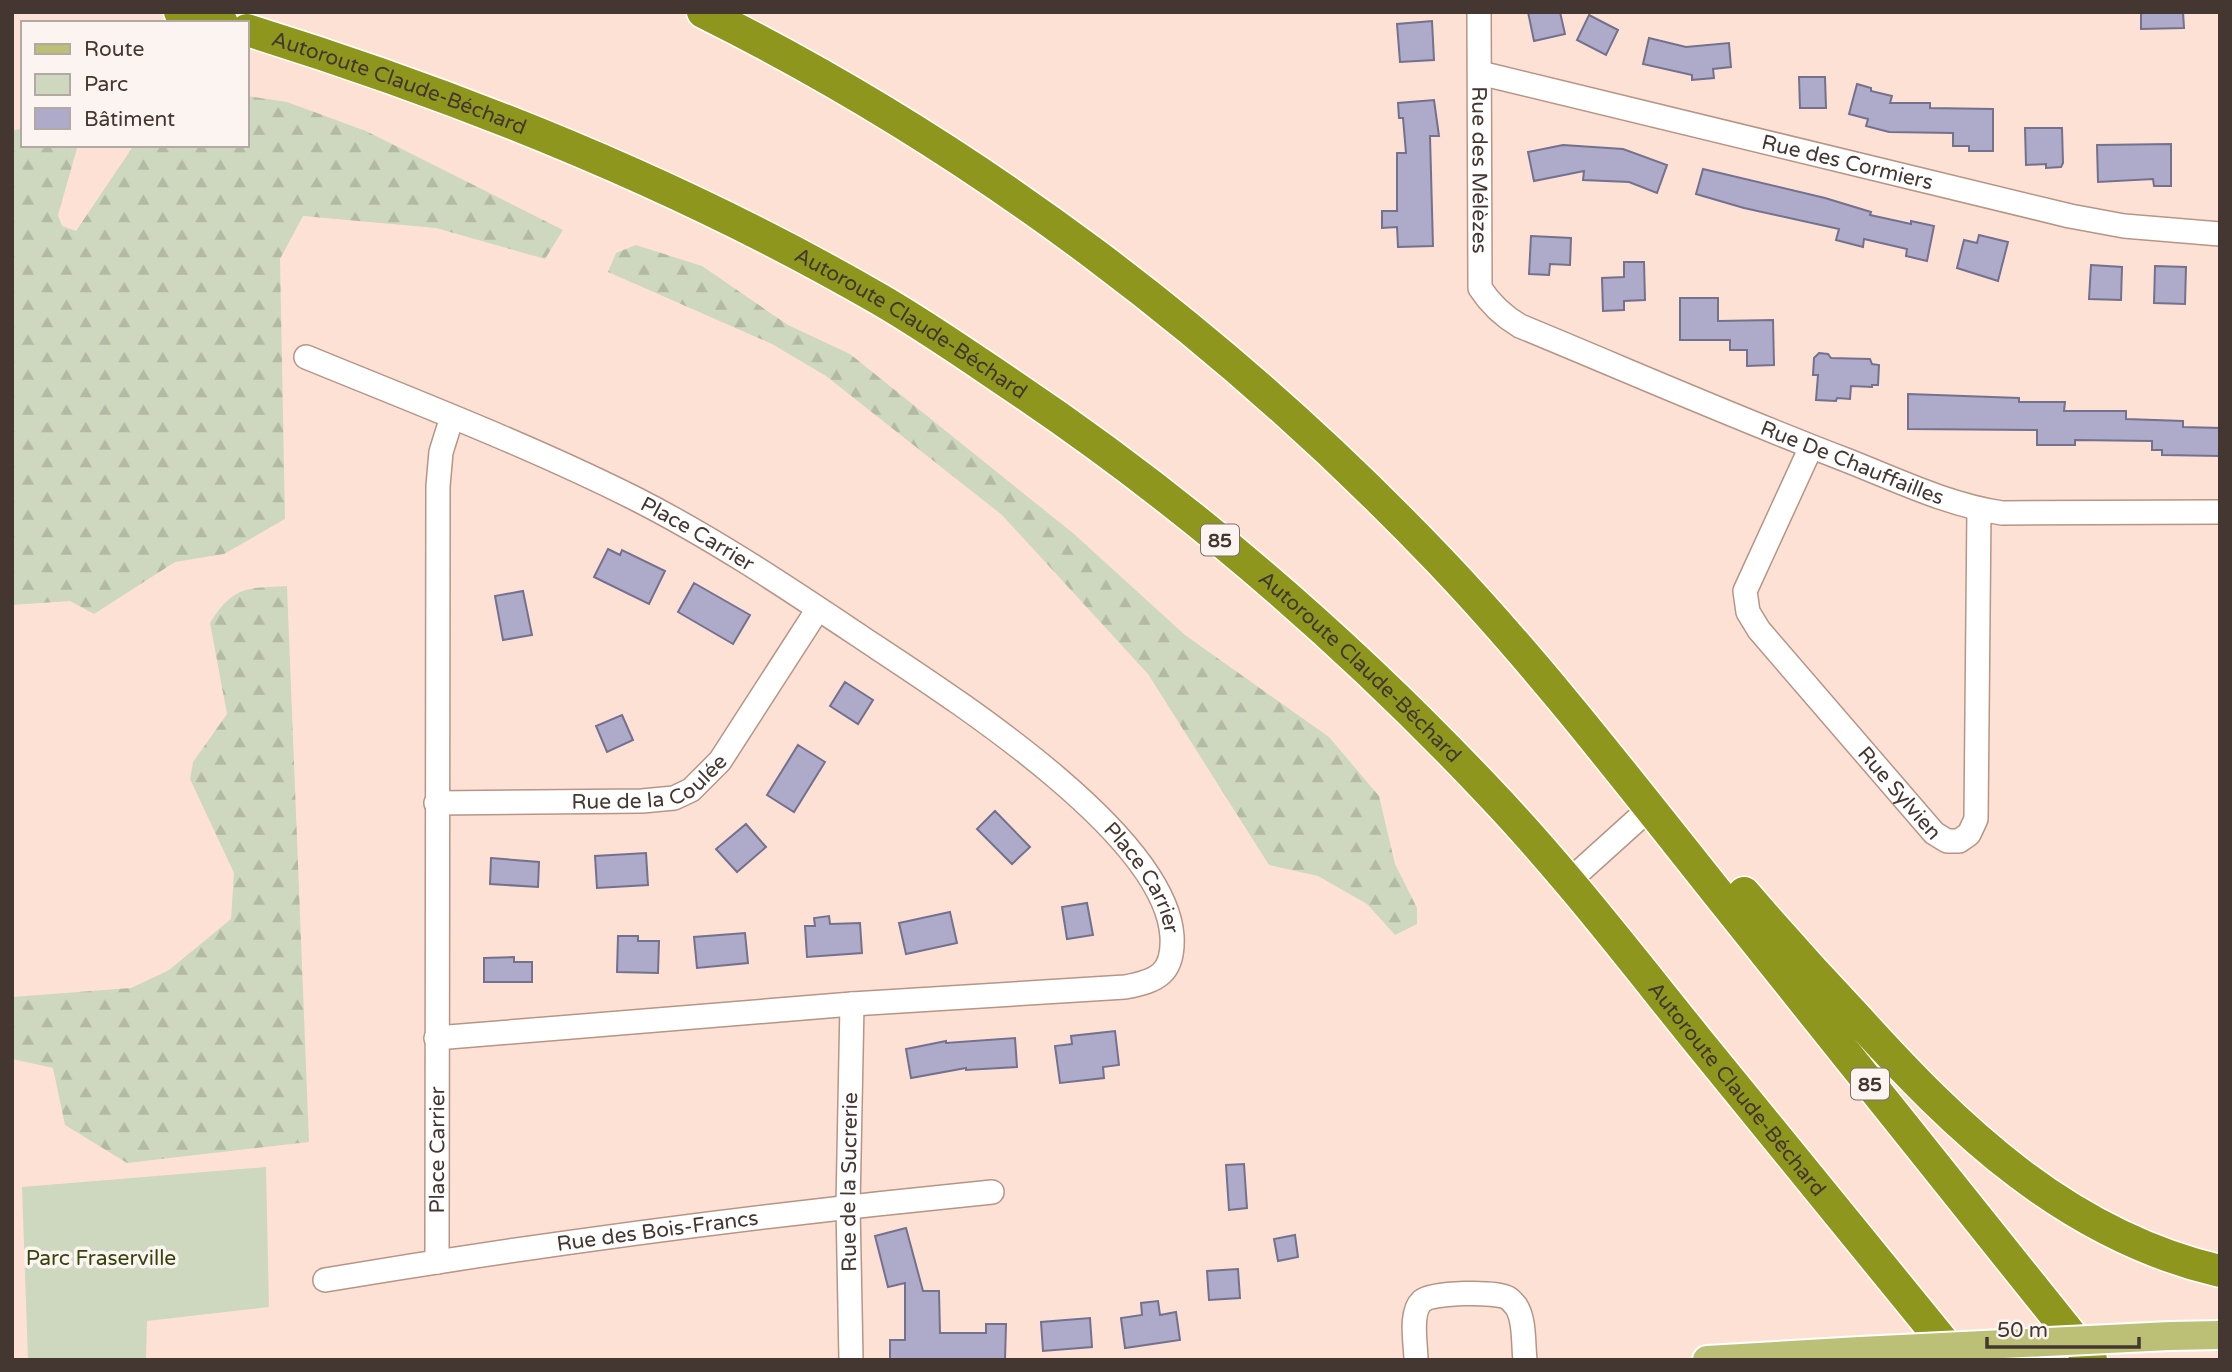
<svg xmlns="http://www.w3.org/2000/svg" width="2232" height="1372" font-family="'Varela Round',sans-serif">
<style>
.forest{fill:url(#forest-firs)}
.green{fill:#ced8bf}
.building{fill:#adaaca;stroke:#73718e;stroke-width:2}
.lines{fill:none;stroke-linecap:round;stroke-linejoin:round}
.minor-casing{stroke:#b69586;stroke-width:26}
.major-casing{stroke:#fff;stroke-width:32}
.highway-casing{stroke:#fff;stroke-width:35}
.minor{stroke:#fff;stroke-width:23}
.major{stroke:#bcc077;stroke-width:28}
.highway{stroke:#8f961d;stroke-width:32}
.major-bridge-casing{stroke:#fff;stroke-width:32;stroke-linecap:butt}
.major-bridge{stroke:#bcc077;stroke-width:28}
.labels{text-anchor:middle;stroke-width:7;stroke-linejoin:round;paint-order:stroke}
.shield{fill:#fbf4f1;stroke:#7b6f6a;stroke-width:2}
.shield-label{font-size:19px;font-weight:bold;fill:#443630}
.street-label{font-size:21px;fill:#443630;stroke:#fbf4f1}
.park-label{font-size:21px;fill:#35450a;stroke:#fbf4f1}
</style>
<defs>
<pattern id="forest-firs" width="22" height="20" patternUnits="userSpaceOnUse" patternTransform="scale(1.75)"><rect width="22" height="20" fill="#ced8bf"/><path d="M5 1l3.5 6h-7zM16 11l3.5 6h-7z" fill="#b2baa4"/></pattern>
</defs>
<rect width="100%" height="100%" fill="#fee1d5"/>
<!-- forest -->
<path class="forest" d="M 247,96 L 287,102 L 366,131 L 563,230 L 545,259 L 436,228 L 303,216 L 280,259 L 285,519 L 224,554 L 175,562 L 94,614 L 70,601 L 12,605 L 12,131 L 23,128 L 23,145 L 78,145 L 58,215 L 62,226 L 76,231 L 134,145 L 247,145 Z
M 636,245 L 702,266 L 788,325 L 850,354 L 1074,534 L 1185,635 L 1329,737 L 1379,796 L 1395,864 L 1417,908 L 1417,924 L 1395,935 L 1367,904 L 1318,876 L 1269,865 L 1148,674 L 1002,515 L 826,376 L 772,344 L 608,272 L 616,253 Z
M 287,586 L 309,1142 L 127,1163 L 65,1125 L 53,1068 L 12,1059 L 12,997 L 131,988 L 169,970 L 231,919 L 234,873 L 190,779 L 193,762 L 227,714 L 210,623 C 233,586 247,588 287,586 Z"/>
<!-- green -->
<path class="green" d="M 266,1167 L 269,1307 L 147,1321 L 146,1360 L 28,1360 L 22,1187 Z"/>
<!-- building -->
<path class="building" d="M 1528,12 L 1560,12 L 1565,34 L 1534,41 Z
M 2141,12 L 2183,12 L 2184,28 L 2141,29 Z
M 1589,15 L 1618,30 L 1606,55 L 1577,40 Z
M 1432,21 L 1434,60 L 1400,62 L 1397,24 Z
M 1649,38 L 1686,47 L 1729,43 L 1731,67 L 1713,69 L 1714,78 L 1692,80 L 1692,75 L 1643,64 Z
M 1799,77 L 1825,77 L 1826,108 L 1800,108 Z
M 1857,84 L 1871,88 L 1871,91 L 1892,96 L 1890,103 L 1930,103 L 1930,108 L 1993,109 L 1993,151 L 1969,151 L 1969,146 L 1953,146 L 1953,133 L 1889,132 L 1866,126 L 1868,119 L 1849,114 Z
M 1434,100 L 1439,136 L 1430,136 L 1433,246 L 1398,247 L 1397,227 L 1382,228 L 1382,211 L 1397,211 L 1397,153 L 1406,153 L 1403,118 L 1399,118 L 1398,103 Z
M 2025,128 L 2062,128 L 2063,163 L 2061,167 L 2046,168 L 2046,164 L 2026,165 Z
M 2171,144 L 2171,186 L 2154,186 L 2153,179 L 2098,182 L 2097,145 Z
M 1563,145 L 1623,149 L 1667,165 L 1657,193 L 1629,182 L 1583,180 L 1584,171 L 1534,181 L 1528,152 Z
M 1703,169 L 1825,198 L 1871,212 L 1870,215 L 1911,224 L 1911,221 L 1934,226 L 1927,261 L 1906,256 L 1907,249 L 1864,239 L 1863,247 L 1836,240 L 1839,229 L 1744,208 L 1696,194 Z
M 1979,235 L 2008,242 L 1998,281 L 1957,268 L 1964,240 L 1977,243 Z
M 1531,236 L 1571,238 L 1570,265 L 1550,264 L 1549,275 L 1529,274 Z
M 1624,262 L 1644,262 L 1645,300 L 1624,301 L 1624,310 L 1603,311 L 1602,278 L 1624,277 Z
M 2091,265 L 2122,267 L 2121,300 L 2089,299 Z
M 2155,266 L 2186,267 L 2185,304 L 2154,303 Z
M 1680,298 L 1718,298 L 1718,321 L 1773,320 L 1774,365 L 1747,366 L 1747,350 L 1730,350 L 1730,340 L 1680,340 Z
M 1819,353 L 1828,354 L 1831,358 L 1870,359 L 1872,364 L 1879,365 L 1878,385 L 1872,385 L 1872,387 L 1851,386 L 1850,399 L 1837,398 L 1836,401 L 1816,400 L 1818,375 L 1813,375 L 1814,358 Z
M 1908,394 L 2019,398 L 2019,402 L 2065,402 L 2064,411 L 2126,411 L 2126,419 L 2183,421 L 2183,427 L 2220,428 L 2220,456 L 2162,455 L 2162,450 L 2152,450 L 2152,441 L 2075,440 L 2075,445 L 2037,445 L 2037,430 L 1908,429 Z
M 608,549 L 620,555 L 622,550 L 665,571 L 649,604 L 594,577 Z
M 694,583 L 750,615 L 733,644 L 678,612 Z
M 523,591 L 532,635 L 503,640 L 495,596 Z
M 845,682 L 873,700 L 858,724 L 830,706 Z
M 622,715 L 633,740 L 607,752 L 596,726 Z
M 798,745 L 825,762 L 794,812 L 767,795 Z
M 995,811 L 1030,847 L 1012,864 L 977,829 Z
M 746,824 L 766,847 L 737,872 L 716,849 Z
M 646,853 L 648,885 L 597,888 L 595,856 Z
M 491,858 L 539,862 L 538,887 L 490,884 Z
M 1087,903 L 1093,935 L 1067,939 L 1062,907 Z
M 950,912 L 957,943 L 906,954 L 899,923 Z
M 829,916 L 830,924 L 860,923 L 862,953 L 807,957 L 805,926 L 815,926 L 814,918 Z
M 745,933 L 748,963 L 697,968 L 694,937 Z
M 618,936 L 638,936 L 638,941 L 659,941 L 658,973 L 617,972 Z
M 514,957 L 514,962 L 532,962 L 532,982 L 484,982 L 484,958 Z
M 1115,1031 L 1119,1065 L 1103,1067 L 1104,1078 L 1060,1083 L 1055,1046 L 1072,1044 L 1071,1036 Z
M 1015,1038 L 1017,1067 L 966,1070 L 966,1068 L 911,1078 L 906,1049 L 946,1041 L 946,1043 Z
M 1244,1164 L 1247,1208 L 1229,1210 L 1226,1165 Z
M 906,1228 L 923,1291 L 939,1291 L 940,1333 L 986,1333 L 986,1324 L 1006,1324 L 1005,1360 L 890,1360 L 890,1340 L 905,1340 L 905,1283 L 888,1287 L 875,1236 Z
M 1295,1235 L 1298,1257 L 1278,1261 L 1274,1239 Z
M 1238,1269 L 1240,1298 L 1209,1300 L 1207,1271 Z
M 1158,1301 L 1160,1315 L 1176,1312 L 1180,1340 L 1125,1348 L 1121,1318 L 1142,1315 L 1141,1303 Z
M 1090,1318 L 1092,1347 L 1043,1351 L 1041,1322 Z"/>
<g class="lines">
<defs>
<g id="minor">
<path id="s1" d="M 1479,12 L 1480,288 C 1491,305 1503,316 1520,326 C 1629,371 1736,418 1846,460 C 1897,480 1948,505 2002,513 L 2220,512"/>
<path id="s2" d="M 1480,73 L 2070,216 L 2124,226 L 2220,234"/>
<path id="s3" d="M 306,357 C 416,402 528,445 634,498 C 715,539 789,589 864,639 C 947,694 1165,832 1172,936 C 1174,973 1158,981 1125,987 L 852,1004 L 436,1038"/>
<path id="s4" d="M 1811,447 L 1745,591 L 1748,612 L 1759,630 L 1934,833 L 1947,841 L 1959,841 L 1969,834 L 1976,819 L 1979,509"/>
<path id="s5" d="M 436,803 L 642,801 L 674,798 L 691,790 L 720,761 L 818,609"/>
<path d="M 1568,882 L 1650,808"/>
<path id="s6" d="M 437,1262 L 438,486 L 441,452 L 452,417"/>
<path id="s7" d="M 325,1280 C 546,1243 769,1214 992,1192"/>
<path id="s8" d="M 851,1360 L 848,1206 L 852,1004"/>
<path d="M 1416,1360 C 1416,1344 1409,1313 1422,1301 C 1433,1292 1496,1291 1508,1298 C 1509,1298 1515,1305 1516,1306 C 1525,1320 1523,1343 1525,1360"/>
</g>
<path id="major" d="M 2170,1336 L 2220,1335
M 1707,1360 L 1860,1351"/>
<g id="highway">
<path d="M 180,12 L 222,23"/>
<path d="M 703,12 C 978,149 1228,339 1440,561 C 1540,666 1632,786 1723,900 C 1846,1053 1968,1207 2091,1360"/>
<path id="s9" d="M 247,30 C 466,98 680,184 879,299 C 924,325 967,355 1010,384 C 1186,502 1346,640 1491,794 C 1565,872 1631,958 1698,1041 C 1784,1148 1871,1254 1958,1360"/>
<path d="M 1744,893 C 1780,935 1817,976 1855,1016 C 1957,1129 2066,1235 2220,1271"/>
</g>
</defs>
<!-- minor casing -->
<use href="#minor" class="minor-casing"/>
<!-- major casing -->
<use href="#major" class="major-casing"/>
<!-- highway casing -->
<use href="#highway" class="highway-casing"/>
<!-- minor -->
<use href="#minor" class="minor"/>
<!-- major -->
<use href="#major" class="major"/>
<!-- highway -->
<use href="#highway" class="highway"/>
<defs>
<path id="major-bridge" d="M 1860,1351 L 2170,1336"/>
</defs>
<!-- major-bridge casing -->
<use href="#major-bridge" class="major-bridge-casing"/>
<!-- major-bridge -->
<use href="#major-bridge" class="major-bridge"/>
</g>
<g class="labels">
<!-- shield labels -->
<g class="shield">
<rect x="1201" y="524.5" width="38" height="31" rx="5"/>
<rect x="1851" y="1068.5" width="38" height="31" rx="5"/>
</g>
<g class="shield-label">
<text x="1220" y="547">85</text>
<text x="1870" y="1091">85</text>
</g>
<!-- street labels -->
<g class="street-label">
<text dy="7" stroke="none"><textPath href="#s9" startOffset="161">Autoroute Claude-Béchard</textPath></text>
<text dy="7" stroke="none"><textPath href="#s2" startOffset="378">Rue des Cormiers</textPath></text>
<text dy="7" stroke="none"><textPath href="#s1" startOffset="158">Rue des Mélèzes</textPath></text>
<text dy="7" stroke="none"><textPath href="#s9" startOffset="728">Autoroute Claude-Béchard</textPath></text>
<text dy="7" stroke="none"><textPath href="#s1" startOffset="691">Rue De Chauffailles</textPath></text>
<text dy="7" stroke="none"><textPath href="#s3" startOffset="430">Place Carrier</textPath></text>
<text dy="7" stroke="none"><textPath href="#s9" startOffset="1295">Autoroute Claude-Béchard</textPath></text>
<text dy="7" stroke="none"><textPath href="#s5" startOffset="219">Rue de la Coulée</textPath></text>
<text dy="7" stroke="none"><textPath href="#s4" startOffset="416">Rue Sylvien</textPath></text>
<text dy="7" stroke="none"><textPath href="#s3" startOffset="998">Place Carrier</textPath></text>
<text dy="7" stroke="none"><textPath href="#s9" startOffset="1862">Autoroute Claude-Béchard</textPath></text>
<text dy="7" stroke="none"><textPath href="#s6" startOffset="112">Place Carrier</textPath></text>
<text dy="7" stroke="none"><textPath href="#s8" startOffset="178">Rue de la Sucrerie</textPath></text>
<text dy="7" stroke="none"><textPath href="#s7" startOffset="336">Rue des Bois-Francs</textPath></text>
</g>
<!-- park labels -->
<g class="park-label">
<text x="101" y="1265">Parc Fraserville</text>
</g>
</g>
<!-- border -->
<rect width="2232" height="1372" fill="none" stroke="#443630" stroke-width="28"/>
<!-- legend -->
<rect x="21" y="21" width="228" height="126" fill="#fbf4f1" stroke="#b2a8a4" stroke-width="2"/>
<rect x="35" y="44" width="35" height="10" fill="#bcc077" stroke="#b2a8a4" stroke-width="2"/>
<text x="84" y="56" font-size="21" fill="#443630">Route</text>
<rect x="35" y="74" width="35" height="21" fill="#ced8bf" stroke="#b2a8a4" stroke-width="2"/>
<text x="84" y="91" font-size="21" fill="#443630">Parc</text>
<rect x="35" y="108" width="35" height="21" fill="#adaaca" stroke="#b2a8a4" stroke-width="2"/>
<text x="84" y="126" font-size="21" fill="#443630">Bâtiment</text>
<!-- scale -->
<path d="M1987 1337v10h152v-10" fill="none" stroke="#443630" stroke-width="3.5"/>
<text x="1997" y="1337" font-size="21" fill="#443630" stroke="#fbf4f1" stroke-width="5" paint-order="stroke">50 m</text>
</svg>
